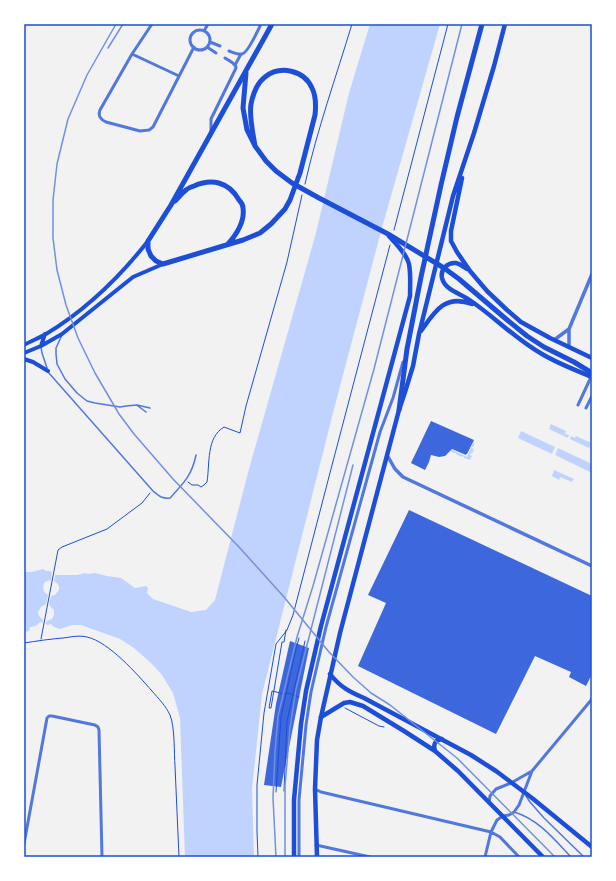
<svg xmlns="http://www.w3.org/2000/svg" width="616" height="881" font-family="Jost,sans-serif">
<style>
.water{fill:#bfd3fe}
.pier{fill:#f2f2f2}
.building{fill:#3d67dc}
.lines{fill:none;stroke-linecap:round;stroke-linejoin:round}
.path{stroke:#1d4ed8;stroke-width:1}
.service{stroke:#5277de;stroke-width:1.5}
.minor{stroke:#5277de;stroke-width:3}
.tertiary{stroke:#5277de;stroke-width:3.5}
.secondary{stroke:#1d4ed8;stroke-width:4}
.primary{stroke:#1d4ed8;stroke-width:4.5}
.trunk{stroke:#1d4ed8;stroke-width:4.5}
.motorway{stroke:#1d4ed8;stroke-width:5}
.rail{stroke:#7290e2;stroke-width:1.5}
.neatline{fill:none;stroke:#1d4ed8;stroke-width:1.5}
</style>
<rect width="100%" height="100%" fill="#f2f2f2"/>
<!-- water -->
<path class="water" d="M 370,24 L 440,24 L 383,224 L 334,409 L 262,694 L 252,789 L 254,857 L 185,857 L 180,718 L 173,693 L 162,675 L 151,663 L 134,648 L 120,639 L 81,625 L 72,625 L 60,629 L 54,627 L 51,624 L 48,625 L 40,622 L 36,626 L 30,627 L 29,631 L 24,632 L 24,572 L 32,572 L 43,569 L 46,571 L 50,571 L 57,575 L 77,575 L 85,573 L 88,574 L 95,573 L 107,576 L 121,578 L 135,588 L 146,586 L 148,588 L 147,593 L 153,599 L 191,612 L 206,610 L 215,600 L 249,469 L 316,233 L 349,93 Z
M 551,424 L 566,431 L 565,434 L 569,435 L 568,438 L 549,429 Z
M 521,431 L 555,447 L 552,454 L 518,438 Z
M 571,436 L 575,438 L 576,436 L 591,443 L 589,448 L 570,439 Z
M 474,441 L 474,447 L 473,446 L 472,448 L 474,449 L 472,454 L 471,453 L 470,455 L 472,456 L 470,460 L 464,458 L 464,457 L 463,456 L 462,457 L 456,454 L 456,453 L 454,453 L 450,451 L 452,450 L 467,457 Z
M 558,448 L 592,464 L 592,473 L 555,455 Z
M 554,470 L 574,479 L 572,482 L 560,477 L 559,480 L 552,476 Z"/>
<!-- pier -->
<path class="pier" d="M 52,570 L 56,572 L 54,581 L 58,584 L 59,587 L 59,590 L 55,595 L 51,596 L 49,605 L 54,610 L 54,615 L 52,619 L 47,621 L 45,626 L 42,625 L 43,620 L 39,616 L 38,612 L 41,607 L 46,604 L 48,595 L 44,592 L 43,586 L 45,582 L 51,580 Z"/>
<!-- building -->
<path class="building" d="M 431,421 L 474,440 L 467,454 L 466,454 L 466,455 L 452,449 L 445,456 L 439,457 L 431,455 L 429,462 L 425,470 L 411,463 Z
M 409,510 L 592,596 L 592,674 L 586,686 L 569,677 L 571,672 L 535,656 L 496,734 L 358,666 L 386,603 L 368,595 Z
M 290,641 L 309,648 L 281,787 L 264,785 L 276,704 Z"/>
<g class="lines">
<!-- path -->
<path class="path" d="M 305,184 C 317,130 336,77 352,24
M 394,230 L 448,24
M 188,482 L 192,485 L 198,485 L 201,487 L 204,485 L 207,482 C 210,463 206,438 224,427 L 240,433 L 246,406 L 287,262 L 302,195
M 286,630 L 284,642 L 282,642 L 271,708 L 269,708 L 272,691 L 285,694 L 288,693 L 299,697
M 41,639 L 58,550 L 62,547 L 107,529 L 142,503 L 150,493
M 24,643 C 37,641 50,639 63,638 C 71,637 79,635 87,637 C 109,642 137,674 152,691 C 158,698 166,706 170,715 C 175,727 174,753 175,766 C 176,796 178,827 179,857
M 345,708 L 379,726 L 384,727
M 284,791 L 287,721 L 305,641
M 276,792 L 281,717 L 295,653 L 299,638
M 258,857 L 257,832 L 257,785 L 264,713 L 276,644 L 287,630 L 293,615 L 331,469 L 390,245"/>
<!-- service -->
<path class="service" d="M 62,335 L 56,348 L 56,354 L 57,364 L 65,379 L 77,393 L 87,401 L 95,403 L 120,407 L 126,406 L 137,405 L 150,408
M 41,347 L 42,353 L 47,368
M 48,372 L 153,491 C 159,496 162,499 170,498 C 184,483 192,475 196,455
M 138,406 L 146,412
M 526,796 L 530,802 L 544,818 L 584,857
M 514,812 C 538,819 554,839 571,857"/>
<!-- minor -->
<path class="minor" d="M 152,24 L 132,54 L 100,110 C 98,116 100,119 106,122 L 140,131 L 149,130 L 153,127 L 194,47
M190 40a10 10 0 1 1 20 0a10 10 0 1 1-20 0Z
M 204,31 L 208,24
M 210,42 L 220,46
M 207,47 L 216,53
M 229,51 C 232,52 238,55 242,54 C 248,53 258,30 261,24
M 132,54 L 179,76
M 235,65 L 241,54
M 211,132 L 211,119 L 236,68 C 236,63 229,61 225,58
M 578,405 L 591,377
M 586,408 L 592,396
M 315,789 L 321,792 L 491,832 L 500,837 L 519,857
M 489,803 L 490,796 L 496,789 L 511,783 L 532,771
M 24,844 L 47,718 L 49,716 L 52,716 L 95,725 L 98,727 L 99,730 L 102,857
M 316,845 L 370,857
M 299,857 L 299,800 L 306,725 L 311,692 L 326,627 L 367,479 L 380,432 L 393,398 L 403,362
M 485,857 L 491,832 L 497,820 L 503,816 L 509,815 L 514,812 L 519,805 L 532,771 L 592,699"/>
<!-- tertiary -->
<path class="tertiary" d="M 554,340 L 569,329
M 569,347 L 569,329 L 592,274
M 387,455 L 395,469 L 403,477 L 592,566"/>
<!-- secondary -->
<path class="secondary" d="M 24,345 C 31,341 39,338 46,334 C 86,310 119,278 148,241
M 41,346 L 45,334
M 24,353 L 41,346 L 62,334 L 133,277 L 163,264
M 24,359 L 33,362 L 48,371"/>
<!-- primary -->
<path class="primary" d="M 330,674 C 340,687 350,692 364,698 L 471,755 L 496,771 L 532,798 L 592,847
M 321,717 L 344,703 L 350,702 L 363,706 L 404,731 L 435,751 L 458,771 L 543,857
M 435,751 C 433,744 435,740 442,739"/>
<!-- trunk -->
<path class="trunk" d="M 462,178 L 451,231 L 451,241 L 457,252 L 470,271 L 487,291 L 507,310 L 521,322 L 550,338 L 592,358
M 467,269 C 464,267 460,264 456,263 C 448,262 440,269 442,278 C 445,290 459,293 468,299 C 494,316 515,339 542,354 C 557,363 575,370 592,377
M 421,331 C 435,311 445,294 472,304
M 294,857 L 294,800 L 301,724 L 306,691 L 321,626 L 410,296 C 410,286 411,275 409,264 C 406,253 396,244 389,236
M 317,857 L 315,789 L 317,740 L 321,717 L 340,633 L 399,410 L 405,392 L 413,366 L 419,334 L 453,196 L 474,133 L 494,66 L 505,24"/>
<!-- motorway -->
<path class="motorway" d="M 246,73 L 243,108 L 247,130 L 255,146 L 266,161 L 276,171 L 292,183 L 319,198 L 388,234 L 444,268 L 459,279 L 506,319 L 527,336 L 544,347 L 574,362 L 592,373
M 255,146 C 253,133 249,117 251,104 C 253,94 257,83 265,77 C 280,65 304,70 312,88 C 316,96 316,106 315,115 L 300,173 L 290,200 L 285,209 L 271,224 L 260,233 L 243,240 L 163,264 L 156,261 L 151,256 L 148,249 L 148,241 L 171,205 L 272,24
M 175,201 C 178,198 182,193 186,190 C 188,188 191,187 194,186 C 212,178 229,182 239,200 C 241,202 243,206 243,208 C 245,222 236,235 228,244
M 399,410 L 407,349 L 421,277 L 441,185 L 457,117 L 482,24"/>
<!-- rail -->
<path class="rail" d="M 116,24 L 87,75 L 68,119 L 57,164 L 53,200 L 53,238 L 57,270 L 66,305 L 78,338 L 95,373 L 119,414 L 134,434 L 173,479 L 239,547 L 284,597 L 329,652 L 353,677 L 371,693 L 390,705 L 457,758 L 555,857
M 108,48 L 123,24
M 276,857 L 273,798 L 275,752 L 278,716 L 297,637 L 313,586 L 374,369 L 462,24
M 285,857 L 285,786 L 290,728 L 296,689 L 306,649 L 353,465"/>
</g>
<!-- border -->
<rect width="616" height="881" fill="none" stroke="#ffffff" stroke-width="50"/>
<rect x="25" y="25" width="566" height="831" class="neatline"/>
</svg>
